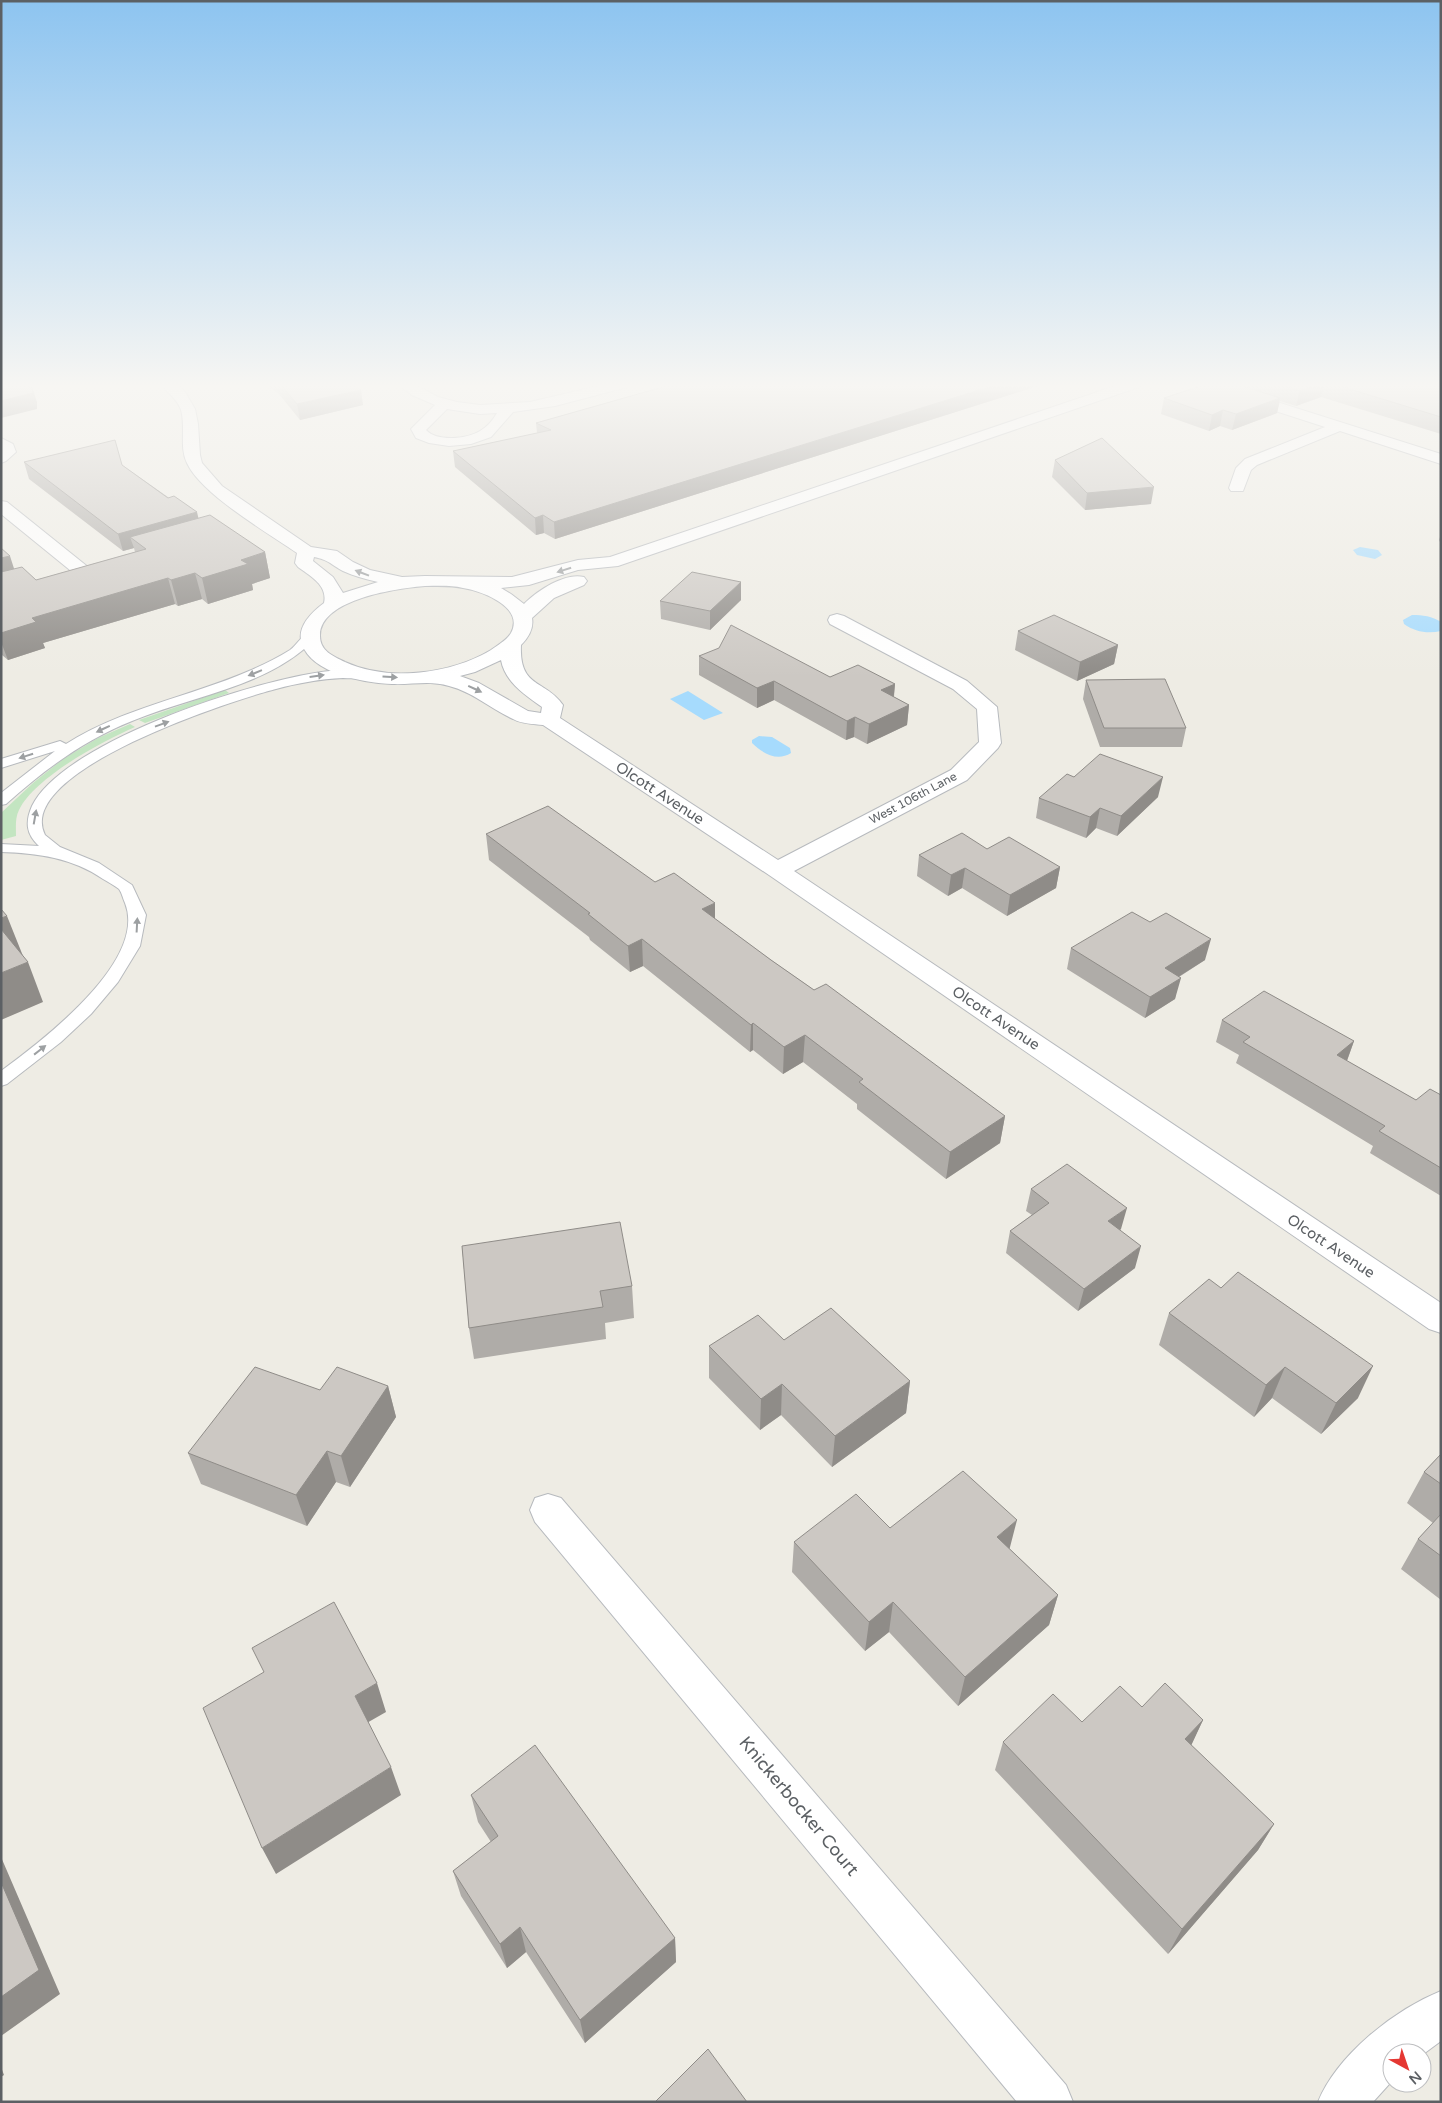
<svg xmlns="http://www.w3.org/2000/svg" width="1442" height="2103" font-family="'Varela Round',sans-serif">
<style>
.green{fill:#c3e5c1}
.water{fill:#a6dbfd}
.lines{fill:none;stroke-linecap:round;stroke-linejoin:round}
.service-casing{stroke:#b7babe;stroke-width:2}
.minor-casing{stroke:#b7babe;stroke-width:2}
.service{fill:#fff;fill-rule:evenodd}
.minor{fill:#fff;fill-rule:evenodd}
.wall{fill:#afaca8}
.shaded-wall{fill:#8f8c88}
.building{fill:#ccc8c3;stroke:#8f8c88}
.oneway{fill:#9da0a2}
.labels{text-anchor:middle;stroke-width:4.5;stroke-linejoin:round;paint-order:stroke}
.far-street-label{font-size:12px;fill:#5c6064;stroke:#fff}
.street-label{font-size:15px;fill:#5c6064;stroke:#fff}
.near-street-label{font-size:18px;fill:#5c6064;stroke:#fff}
</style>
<rect width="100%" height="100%" fill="#eeece4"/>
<!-- green -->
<path class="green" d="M 225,690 L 229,693 L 145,723 L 139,720 Z
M 130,724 L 135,727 C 103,741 35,777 19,810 C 15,818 16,827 16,836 L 1,840 L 1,813 L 33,783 L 63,759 L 98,738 Z"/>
<!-- water -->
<path class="water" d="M 1360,547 L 1378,550 L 1382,555 L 1375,559 L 1357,555 L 1353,550 Z
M 1412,615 C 1423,615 1432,616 1441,622 L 1441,631 C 1428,634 1415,632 1404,624 L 1403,620 Z
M 688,691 L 723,713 L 704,720 L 670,699 Z
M 759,736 L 772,737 L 790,748 L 791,753 C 777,762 762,753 752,743 L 752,740 Z"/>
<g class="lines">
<defs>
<path id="service" d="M 310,633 L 314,634 L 316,637 L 314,640 C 267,687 192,696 132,721 C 84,740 44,770 6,804 L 1,805 L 1,793 L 55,751 L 1,768 L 1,759 L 60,741 L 66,744 C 123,708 189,697 249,671 C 263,665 277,658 290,650 C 297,645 301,635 310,633 Z
M 340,670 L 358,670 L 364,674 C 359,680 350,678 343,678 C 320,679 298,683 276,689 C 233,700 13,771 45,835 L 60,847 L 99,863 L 132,885 L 146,915 L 140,946 L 118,982 L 91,1014 L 61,1042 L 7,1084 L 1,1086 L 1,1071 C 42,1041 148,961 125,903 C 123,899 122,893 119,889 C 114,885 108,882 103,879 C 73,858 37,853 1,852 L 1,844 L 39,846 C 26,834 25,822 32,806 C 64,740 269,674 340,670 Z"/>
<path id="minor" d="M 160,383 L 175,383 L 185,392 L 195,409 L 198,424 L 200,455 L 202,463 L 222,486 L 311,547 L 337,551 L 353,562 L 370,570 L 402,577 L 425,576 L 512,577 L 578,560 L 610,557 L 1124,383 L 1144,383 L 1142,386 L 618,566 L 578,570 L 529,585 L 501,588 L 511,594 L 524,604 C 537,591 565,572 584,577 L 587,581 L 584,585 L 554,598 L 532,618 C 534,629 528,638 521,645 C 519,689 545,679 563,705 L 560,718 L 778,860 L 951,770 L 979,742 L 977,709 L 953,689 L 830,624 L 828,620 L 830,616 L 837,614 L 844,616 L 967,681 L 997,707 L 1001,743 L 998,748 L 967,780 L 794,871 L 1441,1303 L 1441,1333 L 1429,1329 L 769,875 L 543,725 C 533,724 522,724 513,719 C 491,709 473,692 449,686 C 430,680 411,685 392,684 C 365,683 312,674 302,644 C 296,627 312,612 324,603 C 328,585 310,576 298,567 L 295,563 L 297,553 C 268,533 201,494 187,463 C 179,447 186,427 181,410 C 177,398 167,393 160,383 ZM 314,557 C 329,560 330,564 343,571 C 354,576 365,579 378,582 L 343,593 L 333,577 L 313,561 ZM 425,586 C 438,586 451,585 463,588 C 482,591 525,607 511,633 C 507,640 498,645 491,650 C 451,674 388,682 345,662 C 333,656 320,651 320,636 C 319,599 399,588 425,586 ZM 501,660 C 505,682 525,695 542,707 L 541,713 L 528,711 L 479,683 L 460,676 L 475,672 Z
M 396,383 L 412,383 L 438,397 L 457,402 L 480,405 L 530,402 L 611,383 L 633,383 L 631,386 L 555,406 L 513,412 L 491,437 L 471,444 L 449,446 L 429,443 L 416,438 L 411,429 L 435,405 L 412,395 ZM 447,409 L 480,414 L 497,413 C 493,420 487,427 480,431 C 467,439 437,442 426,430 Z
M 1196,383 L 1217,383 L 1441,454 L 1441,464 L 1340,431 L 1257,465 L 1251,470 L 1243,491 L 1231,491 L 1229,488 L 1236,468 L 1245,459 L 1325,427 L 1198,386 Z
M 1,438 L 13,444 L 16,452 L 6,461 L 1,463 Z
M 1,501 L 7,502 L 88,567 L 91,571 L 88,575 L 82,576 L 76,575 L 1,514 Z
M 548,1494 L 561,1498 L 1066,2085 L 1073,2102 L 1017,2102 L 535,1522 L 530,1510 L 535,1498 Z
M 1441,1991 L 1441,2041 L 1422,2055 L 1422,2053 L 1392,2053 L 1392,2081 L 1373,2102 L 1318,2102 C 1337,2055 1394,2010 1441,1991 Z"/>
</defs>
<!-- service casing -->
<use href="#service" class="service-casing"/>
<!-- minor casing -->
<use href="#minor" class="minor-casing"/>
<!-- service -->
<use href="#service" class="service"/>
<!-- minor -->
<use href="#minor" class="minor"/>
</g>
<!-- wall -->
<path class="wall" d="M 263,383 L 350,383 L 363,405 L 300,420 L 279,394 Z
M 677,383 L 1047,383 L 555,539 L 544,533 L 536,535 L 455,467 L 453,451 L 537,433 L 536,423 Z
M 1239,383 L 1441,383 L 1441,434 L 1321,397 L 1296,406 L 1280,401 L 1277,413 L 1232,430 L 1220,426 L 1209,431 L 1161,414 L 1164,398 L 1238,384 Z
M 1055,460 L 1151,504 L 1085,510 L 1052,477 Z
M 24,462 L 122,465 L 198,518 L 265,552 L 270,578 L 252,584 L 253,590 L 208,604 L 202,599 L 178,606 L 175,604 L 43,643 L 45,648 L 8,660 L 2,655 L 1,655 L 1,548 L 14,569 L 36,580 L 135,552 L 134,548 L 123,551 L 29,479 Z
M 1441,534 L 1441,544 L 1439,540 Z
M 741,600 L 710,630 L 661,619 L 660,601 Z
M 1018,631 L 1118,645 L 1114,664 L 1077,681 L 1015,650 Z
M 699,656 L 830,677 L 895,684 L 894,697 L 909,705 L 907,725 L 867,744 L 854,737 L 846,740 L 774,700 L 757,708 L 699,675 Z
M 1086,680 L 1186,728 L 1182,747 L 1100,747 L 1083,699 Z
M 1074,777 L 1158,797 L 1117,836 L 1096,828 L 1086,838 L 1036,818 L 1039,798 Z
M 486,834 L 655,882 L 715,919 L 771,960 L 814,990 L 1005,1116 L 1000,1143 L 946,1179 L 857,1109 L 857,1104 L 803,1062 L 783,1074 L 753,1050 L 750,1052 L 643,966 L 630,972 L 590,940 L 589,937 L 489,860 Z
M 987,849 L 1060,867 L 1056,888 L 1007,916 L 962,888 L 948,896 L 917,876 L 919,855 Z
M 1071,948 L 1205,960 L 1179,977 L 1175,999 L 1145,1018 L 1067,969 Z
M 1222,1020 L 1354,1041 L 1347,1061 L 1416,1100 L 1441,1095 L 1441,1196 L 1370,1153 L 1373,1146 L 1236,1063 L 1239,1055 L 1216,1042 Z
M 1031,1189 L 1121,1229 L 1120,1230 L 1135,1268 L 1078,1311 L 1006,1253 L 1010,1231 L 1032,1215 L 1026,1211 Z
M 462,1246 L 632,1286 L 634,1318 L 605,1323 L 606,1339 L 474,1359 L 469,1328 Z
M 1169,1313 L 1358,1398 L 1321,1434 L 1272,1398 L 1254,1417 L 1159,1345 Z
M 784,1340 L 910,1381 L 906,1413 L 832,1467 L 781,1415 L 760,1430 L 709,1378 L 709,1346 Z
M 388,1386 L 396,1417 L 350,1487 L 336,1482 L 307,1526 L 201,1484 L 188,1453 L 320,1390 Z
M 1441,1454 L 1441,1600 L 1401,1569 L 1418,1539 L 1433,1523 L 1407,1503 L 1424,1472 Z
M 890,1528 L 1010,1549 L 1058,1595 L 1049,1625 L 958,1706 L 889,1632 L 865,1651 L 792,1572 L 794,1542 Z
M 1142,1707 L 1203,1720 L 1191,1745 L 1274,1824 L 1258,1850 L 1168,1954 L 995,1770 L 1003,1742 Z
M 471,1795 L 675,1938 L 676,1962 L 585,2043 L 526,1952 L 507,1968 L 461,1896 L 453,1871 L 491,1842 L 478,1822 Z"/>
<!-- shaded-wall -->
<path class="shaded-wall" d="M 1002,383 L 1047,383 L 555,539 L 554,522 Z
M 1321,383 L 1325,383 L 1321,397 L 1296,406 L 1300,391 Z
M 32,387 L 37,402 L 37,409 L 1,418 L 1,401 Z
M 361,390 L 363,405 L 300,420 L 297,404 Z
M 1280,398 L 1277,413 L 1232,430 L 1236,414 Z
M 1223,410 L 1220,426 L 1209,431 L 1212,415 Z
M 1154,487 L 1151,504 L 1085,510 L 1087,493 Z
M 197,512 L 201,529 L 130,537 L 134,548 L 123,551 L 118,534 Z
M 543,515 L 544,533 L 536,535 L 535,518 Z
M 265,552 L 270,578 L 252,584 L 253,590 L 208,604 L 202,578 L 241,560 Z
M 10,556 L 18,581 L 1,586 L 1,558 Z
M 195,573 L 202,599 L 178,606 L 171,580 Z
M 168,578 L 175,604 L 43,643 L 45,648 L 8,660 L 1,642 L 1,633 L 32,618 Z
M 741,582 L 741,600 L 710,630 L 710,611 Z
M 1118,645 L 1114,664 L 1077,681 L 1080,662 Z
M 774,681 L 774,700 L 757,708 L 757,688 Z
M 895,684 L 893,703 L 881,690 Z
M 909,705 L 907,725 L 867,744 L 869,724 Z
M 855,717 L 854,737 L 846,740 L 847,721 Z
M 1163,777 L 1158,797 L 1117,836 L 1121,816 Z
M 1100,808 L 1096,828 L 1086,838 L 1090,817 Z
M 1060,867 L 1056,888 L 1007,916 L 1010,895 Z
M 965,868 L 962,888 L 948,896 L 951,875 Z
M 715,903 L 715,929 L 702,909 Z
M 7,916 L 23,956 L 1,936 L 1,918 Z
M 642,939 L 643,966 L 630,972 L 628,946 Z
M 1211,939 L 1205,960 L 1159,989 L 1165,968 Z
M 28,962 L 43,1002 L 1,1020 L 1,973 Z
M 1181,978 L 1175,999 L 1145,1018 L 1150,997 Z
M 753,1023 L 753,1050 L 750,1052 L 751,1025 Z
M 805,1035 L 803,1062 L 783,1074 L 784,1047 Z
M 1354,1041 L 1346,1063 L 1337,1055 Z
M 1005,1116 L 1000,1143 L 946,1179 L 950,1152 Z
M 1127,1208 L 1121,1229 L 1102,1243 L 1108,1221 Z
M 1141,1246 L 1135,1268 L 1078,1311 L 1084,1289 Z
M 1373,1366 L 1358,1398 L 1321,1434 L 1336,1403 Z
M 1285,1367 L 1272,1398 L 1254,1417 L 1266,1385 Z
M 910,1381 L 906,1413 L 832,1467 L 835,1436 Z
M 782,1384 L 781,1415 L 760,1430 L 761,1399 Z
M 388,1386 L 396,1417 L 350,1487 L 341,1456 Z
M 327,1451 L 336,1482 L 307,1526 L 296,1495 Z
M 1017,1520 L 1009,1551 L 997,1537 Z
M 1058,1595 L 1049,1625 L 958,1706 L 965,1677 Z
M 893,1602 L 889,1632 L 865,1651 L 869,1622 Z
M 377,1683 L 386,1712 L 365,1724 L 355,1696 Z
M 1203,1720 L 1190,1748 L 1185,1739 Z
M 391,1767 L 401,1795 L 276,1874 L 262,1848 Z
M 1274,1824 L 1258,1850 L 1168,1954 L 1182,1929 Z
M 1,1857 L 60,1994 L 1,2036 Z
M 520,1927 L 526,1952 L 507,1968 L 500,1944 Z
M 675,1938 L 676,1962 L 585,2043 L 580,2020 Z
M 1,2067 L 4,2075 L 1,2077 Z"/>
<!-- building -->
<path class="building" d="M 279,383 L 350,383 L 361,390 L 297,404 Z
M 677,383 L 1002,383 L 554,522 L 543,515 L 535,518 L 453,451 L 551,430 L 536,423 Z
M 1210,383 L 1233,383 L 1280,398 L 1236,414 L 1223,410 L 1212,415 L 1164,398 Z
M 1275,383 L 1321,383 L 1300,391 Z
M 1330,383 L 1441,383 L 1441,417 Z
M 1,384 L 32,387 L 33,393 L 1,401 Z
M 1102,438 L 1154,487 L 1087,493 L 1055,460 Z
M 115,440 L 122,465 L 168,498 L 174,496 L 197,512 L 118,534 L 24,462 Z
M 210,515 L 265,552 L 241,560 L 248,564 L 202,578 L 195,573 L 171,580 L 168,578 L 32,618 L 36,622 L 1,633 L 1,572 L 22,567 L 36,580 L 146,549 L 130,537 Z
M 1,548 L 10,556 L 1,558 Z
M 692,572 L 741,582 L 710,611 L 660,601 Z
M 1054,615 L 1118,645 L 1080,662 L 1018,631 Z
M 731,625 L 830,677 L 858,665 L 895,684 L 881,690 L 909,705 L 869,724 L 855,717 L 847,721 L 774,681 L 757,688 L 699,656 L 719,648 Z
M 1165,679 L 1186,728 L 1104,728 L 1086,680 Z
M 1100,754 L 1163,777 L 1121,816 L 1100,808 L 1090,817 L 1039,798 L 1067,774 L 1074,777 Z
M 548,806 L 655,882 L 674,873 L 715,903 L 702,909 L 771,960 L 814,990 L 826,984 L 1005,1116 L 950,1152 L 859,1082 L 863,1079 L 805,1035 L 784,1047 L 753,1023 L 751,1025 L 642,939 L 628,946 L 588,914 L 590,913 L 486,834 Z
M 962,833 L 987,849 L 1009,837 L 1060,867 L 1010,895 L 965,868 L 951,875 L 919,855 Z
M 1,909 L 7,916 L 1,918 Z
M 1132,912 L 1150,922 L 1166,913 L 1211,939 L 1165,968 L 1181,978 L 1150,997 L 1071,948 Z
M 1,929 L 28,962 L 1,973 Z
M 1264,991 L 1354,1041 L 1337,1055 L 1416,1100 L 1430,1089 L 1441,1095 L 1441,1168 L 1379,1131 L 1385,1126 L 1243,1042 L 1250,1037 L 1222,1020 Z
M 1067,1164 L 1127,1208 L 1108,1221 L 1141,1246 L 1084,1289 L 1010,1231 L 1049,1203 L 1031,1189 Z
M 620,1222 L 632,1286 L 600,1291 L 603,1307 L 469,1328 L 462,1246 Z
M 1238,1272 L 1373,1366 L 1336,1403 L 1285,1367 L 1266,1385 L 1169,1313 L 1209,1279 L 1221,1288 Z
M 831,1308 L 910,1381 L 835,1436 L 782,1384 L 761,1399 L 709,1346 L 758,1315 L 784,1340 Z
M 255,1367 L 320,1390 L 337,1367 L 388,1386 L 341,1456 L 327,1451 L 296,1495 L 188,1453 Z
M 1441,1454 L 1441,1484 L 1424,1472 Z
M 963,1471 L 1017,1520 L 997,1537 L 1058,1595 L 965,1677 L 893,1602 L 869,1622 L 794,1542 L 856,1494 L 890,1528 Z
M 1441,1514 L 1441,1556 L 1418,1539 Z
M 334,1602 L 377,1683 L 355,1696 L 391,1767 L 262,1848 L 203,1708 L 264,1672 L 252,1648 Z
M 1165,1683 L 1203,1720 L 1185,1739 L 1274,1824 L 1182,1929 L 1003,1742 L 1053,1694 L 1082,1722 L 1120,1686 L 1142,1707 Z
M 535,1745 L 675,1938 L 580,2020 L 520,1927 L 500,1944 L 453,1871 L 498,1836 L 471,1795 Z
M 1,1882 L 39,1970 L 1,1997 Z
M 708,2049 L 747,2102 L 655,2102 Z"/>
<!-- one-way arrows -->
<defs><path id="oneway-solid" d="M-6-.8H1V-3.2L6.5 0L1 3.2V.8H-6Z" transform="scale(1.25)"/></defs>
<g class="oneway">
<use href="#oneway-solid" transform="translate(564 570) rotate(162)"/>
<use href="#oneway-solid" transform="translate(362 573) rotate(-159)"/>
<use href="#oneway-solid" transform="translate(255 673) rotate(158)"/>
<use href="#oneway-solid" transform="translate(317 676) rotate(-8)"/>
<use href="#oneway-solid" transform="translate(390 677) rotate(3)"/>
<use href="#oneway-solid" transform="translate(475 689) rotate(25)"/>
<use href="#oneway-solid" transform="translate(162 724) rotate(-20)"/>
<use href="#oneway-solid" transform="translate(103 729) rotate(155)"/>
<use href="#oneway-solid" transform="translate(26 756) rotate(162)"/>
<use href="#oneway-solid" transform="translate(35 817) rotate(-80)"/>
<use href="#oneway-solid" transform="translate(137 925) rotate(-87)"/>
<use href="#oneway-solid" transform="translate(40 1050) rotate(-38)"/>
</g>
<!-- sky -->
<linearGradient id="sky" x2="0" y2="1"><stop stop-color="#8dc4f0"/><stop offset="0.57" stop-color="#f7f6f3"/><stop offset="1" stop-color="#f7f6f3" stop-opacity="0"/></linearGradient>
<rect width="1442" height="677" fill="url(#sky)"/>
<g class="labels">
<!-- far-street labels -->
<g class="far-street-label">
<text transform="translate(913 798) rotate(-28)" y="4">West 106th Lane</text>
</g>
<!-- street labels -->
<g class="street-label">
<text transform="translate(660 793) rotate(33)" y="5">Olcott Avenue</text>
<text transform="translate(996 1018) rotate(34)" y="5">Olcott Avenue</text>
<text transform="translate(1331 1246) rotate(34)" y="5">Olcott Avenue</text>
</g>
<!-- near-street labels -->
<g class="near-street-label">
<text transform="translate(799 1806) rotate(50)" y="6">Knickerbocker Court</text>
</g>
</g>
<!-- border -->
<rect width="1442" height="2103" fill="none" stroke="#5c6064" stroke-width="5"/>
<!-- north arrow -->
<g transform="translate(1407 2068) rotate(140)"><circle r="24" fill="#ffffff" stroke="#bebfc1"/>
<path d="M0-4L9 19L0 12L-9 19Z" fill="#e53833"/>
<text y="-8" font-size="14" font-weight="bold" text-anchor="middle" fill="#5c6064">N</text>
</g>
</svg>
